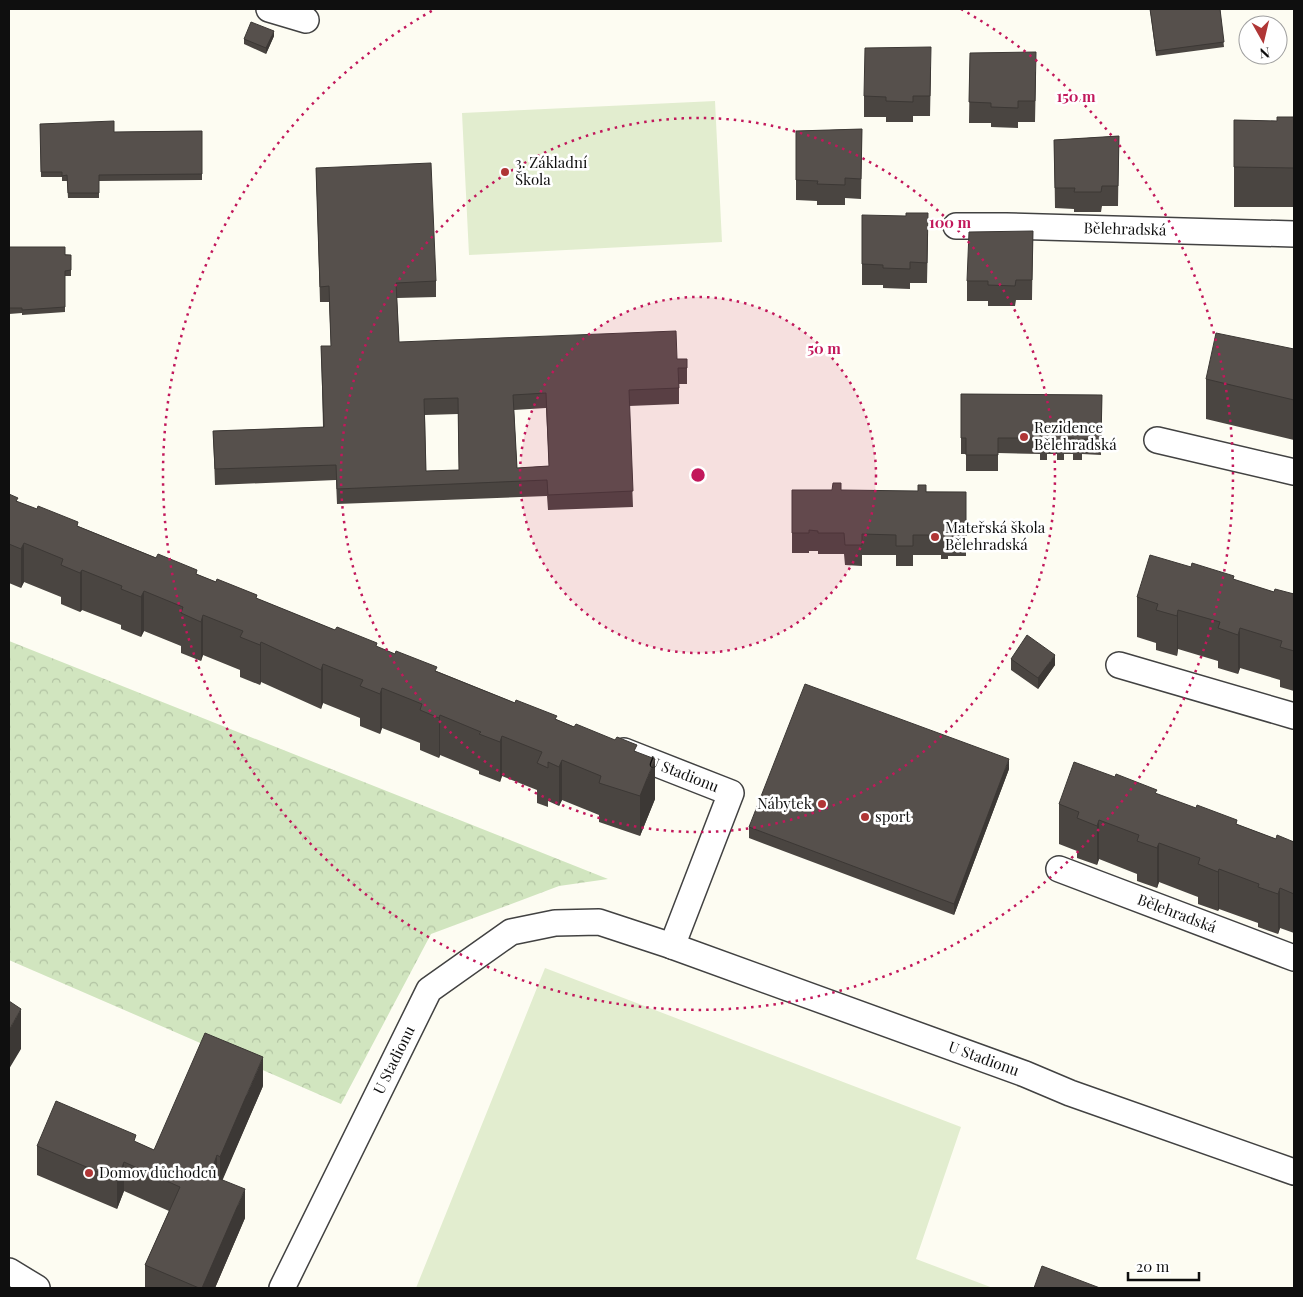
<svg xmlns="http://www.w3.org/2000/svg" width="1303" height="1297" font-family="'Playfair Display',serif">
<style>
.park{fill:url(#park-crowns)}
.pitch{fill:#e2edcf}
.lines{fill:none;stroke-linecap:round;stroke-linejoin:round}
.minor-casing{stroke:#424242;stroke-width:28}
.minor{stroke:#fff;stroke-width:25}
.wall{fill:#4a4541;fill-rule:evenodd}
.shaded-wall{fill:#3c3835}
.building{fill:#56504c;stroke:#3c3835;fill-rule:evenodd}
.ring{fill:none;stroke:#c2185b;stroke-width:2.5;stroke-dasharray:2.5 5}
.poi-dot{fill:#b03636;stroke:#fff;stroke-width:2}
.labels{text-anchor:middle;stroke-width:5;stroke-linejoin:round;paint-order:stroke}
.poi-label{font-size:15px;fill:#0f0f0f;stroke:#fff;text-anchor:start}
.street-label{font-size:15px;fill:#0f0f0f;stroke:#fff}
.centre{fill:#c2185b;stroke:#fff;stroke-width:2.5}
.ring-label{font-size:15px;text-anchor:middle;font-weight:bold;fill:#c2185b;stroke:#fff;stroke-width:5;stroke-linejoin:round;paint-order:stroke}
</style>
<defs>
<pattern id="park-crowns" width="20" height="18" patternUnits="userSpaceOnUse" patternTransform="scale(1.25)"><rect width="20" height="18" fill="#d1e5bf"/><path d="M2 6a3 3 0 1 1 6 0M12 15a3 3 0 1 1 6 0" fill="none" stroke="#b2c3a3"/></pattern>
</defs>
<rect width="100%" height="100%" fill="#fdfcf2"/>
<!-- park -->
<path class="park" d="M 9,641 L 608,879 L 559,886 L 431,934 L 341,1104 L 9,960 Z"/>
<!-- pitch -->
<path class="pitch" d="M 715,101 L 722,242 L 469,255 L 462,113 Z
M 545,968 L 961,1127 L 916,1259 L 993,1288 L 416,1288 Z"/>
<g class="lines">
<defs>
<g id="minor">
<path d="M 269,9 L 306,20"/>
<path id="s1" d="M 956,226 L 1006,226 L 1294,234"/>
<path d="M 1157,440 L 1294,472"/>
<path d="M 1119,665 L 1294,716"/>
<path id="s2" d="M 624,751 L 731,793 L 672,946"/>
<path id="s3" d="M 1059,869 L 1294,958"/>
<path d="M 9,1271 L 37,1288"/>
<path id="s4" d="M 282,1288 L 429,990 L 511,932 L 555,923 L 599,922 L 672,946 L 1025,1074 L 1070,1093 L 1294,1172"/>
</g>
</defs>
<!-- minor casing -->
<use href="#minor" class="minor-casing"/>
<!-- minor -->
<use href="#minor" class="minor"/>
</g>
<!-- wall -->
<path class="wall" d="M 1150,9 L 1220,9 L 1224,47 L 1156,56 Z
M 274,36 L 266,54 L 244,44 L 244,39 Z
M 970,53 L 1036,72 L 1035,122 L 1018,122 L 1018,128 L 991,127 L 991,123 L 969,123 Z
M 931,67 L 930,116 L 913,116 L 913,122 L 886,122 L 886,117 L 864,117 L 864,96 Z
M 1294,117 L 1294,207 L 1234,207 L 1234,120 L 1277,121 Z
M 40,124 L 114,132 L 202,131 L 202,180 L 99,181 L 99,198 L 68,198 L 67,181 L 62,181 L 62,177 L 41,177 Z
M 862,129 L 861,199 L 845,198 L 845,205 L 817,205 L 817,201 L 796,200 L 796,131 Z
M 1119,136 L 1118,206 L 1102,206 L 1101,212 L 1074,212 L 1074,209 L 1055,208 L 1054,140 Z
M 316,168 L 436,281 L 436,297 L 397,298 L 399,342 L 677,359 L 687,368 L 687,384 L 679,384 L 679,404 L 629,406 L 633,507 L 548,510 L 547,496 L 337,504 L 336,480 L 215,485 L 213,431 L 323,427 L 321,346 L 331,346 L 329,302 L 320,302 ZM 546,408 L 549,466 L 517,468 L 514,410 ZM 458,414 L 459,470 L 426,471 L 425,415 Z
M 862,215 L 928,234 L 927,283 L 910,283 L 910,289 L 883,288 L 883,285 L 862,285 Z
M 1033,231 L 1032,300 L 1016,300 L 1015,306 L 988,306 L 988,301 L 967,301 L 967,281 Z
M 9,247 L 71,255 L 71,276 L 65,276 L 65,312 L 22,315 L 22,313 L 9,314 Z
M 1294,349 L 1294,440 L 1206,419 L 1206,379 Z
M 961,394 L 1102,395 L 1101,455 L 1082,454 L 1082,460 L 1073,460 L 1073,454 L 1064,454 L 1064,460 L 1057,460 L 1057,454 L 1047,454 L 1047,460 L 1040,460 L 1040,454 L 998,453 L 998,471 L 966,471 L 966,454 L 961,454 Z
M 792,490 L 966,492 L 966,556 L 948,556 L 948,559 L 941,559 L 941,555 L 913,555 L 913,566 L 896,566 L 896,555 L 862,555 L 862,566 L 845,565 L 844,554 L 818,554 L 818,551 L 809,551 L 809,553 L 792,553 Z
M 9,494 L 18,502 L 637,752 L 655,799 L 640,836 L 599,822 L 599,815 L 562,800 L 559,806 L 548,801 L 548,807 L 537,803 L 537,790 L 502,776 L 500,782 L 479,774 L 479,771 L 440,755 L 439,758 L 420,750 L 420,743 L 382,728 L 380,734 L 360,726 L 360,718 L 323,703 L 321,709 L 261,682 L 260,685 L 240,677 L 240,670 L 203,655 L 201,661 L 181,653 L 181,646 L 144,631 L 141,637 L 121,629 L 121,625 L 82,610 L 80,612 L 61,604 L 61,597 L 24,582 L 21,588 L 9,583 Z
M 1234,580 L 1274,592 L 1294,594 L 1294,691 L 1280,687 L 1280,680 L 1240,668 L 1238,674 L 1218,668 L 1218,661 L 1178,649 L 1177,656 L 1156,650 L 1156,643 L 1137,637 L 1137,597 Z
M 1011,659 L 1055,665 L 1038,689 L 1011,670 Z
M 1009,769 L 954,915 L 749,838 L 749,827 Z
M 1157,794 L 1276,839 L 1294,842 L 1294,933 L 1280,928 L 1278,934 L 1258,927 L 1258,923 L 1219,909 L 1218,911 L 1198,904 L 1198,897 L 1159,882 L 1157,888 L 1137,881 L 1137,874 L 1099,859 L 1097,865 L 1077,858 L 1077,851 L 1059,844 L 1059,804 Z
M 263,1086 L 222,1180 L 245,1218 L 215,1288 L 145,1288 L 145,1265 L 169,1211 L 124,1191 L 117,1209 L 37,1175 L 37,1146 L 136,1142 L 154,1150 Z"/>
<!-- shaded-wall -->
<path class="shaded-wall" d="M 274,31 L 274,36 L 266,54 L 266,48 Z
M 24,543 L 24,582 L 21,588 L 21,549 Z
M 82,570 L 82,610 L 80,612 L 80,573 Z
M 144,591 L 144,631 L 141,637 L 141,597 Z
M 1178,610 L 1178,649 L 1177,656 L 1177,616 Z
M 203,615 L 203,655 L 201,661 L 201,622 Z
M 1240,628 L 1240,668 L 1238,674 L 1238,635 Z
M 261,642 L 261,682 L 260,685 L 260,645 Z
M 1055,655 L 1055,665 L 1038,689 L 1038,678 Z
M 323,664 L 323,703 L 321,709 L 321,670 Z
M 382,688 L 382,728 L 380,734 L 380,694 Z
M 440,715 L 440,755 L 439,758 L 439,718 Z
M 502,736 L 502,776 L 500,782 L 500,742 Z
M 655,759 L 655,799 L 640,836 L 640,796 Z
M 1009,759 L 1009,769 L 954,915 L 954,904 Z
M 562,760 L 562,800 L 559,806 L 559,767 Z
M 1099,820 L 1099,859 L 1097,865 L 1097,826 Z
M 1159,843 L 1159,882 L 1157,888 L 1157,848 Z
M 1219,869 L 1219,909 L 1218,911 L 1218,872 Z
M 1280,888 L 1280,928 L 1278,934 L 1278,894 Z
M 21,1009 L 21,1049 L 9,1069 L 9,1030 Z
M 263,1057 L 263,1086 L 220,1186 L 220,1157 Z
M 217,1155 L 217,1184 L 210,1175 Z
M 124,1162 L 124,1191 L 117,1209 L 117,1180 Z
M 245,1189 L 245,1218 L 215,1288 L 202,1288 Z"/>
<!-- building -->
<path class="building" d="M 1150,9 L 1220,9 L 1224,42 L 1156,51 Z
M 251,22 L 274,31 L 266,48 L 244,39 Z
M 931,47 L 930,96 L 913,96 L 913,102 L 886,101 L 886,97 L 864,96 L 865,48 Z
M 1036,52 L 1035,101 L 1018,101 L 1018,108 L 991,107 L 991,103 L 969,102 L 970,53 Z
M 1277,117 L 1294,117 L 1294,168 L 1234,167 L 1234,120 L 1277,121 Z
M 114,121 L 114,132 L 202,131 L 202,174 L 99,175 L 99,193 L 68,193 L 67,175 L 62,176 L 62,172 L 41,172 L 40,124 Z
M 862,129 L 861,179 L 845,178 L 845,185 L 817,184 L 818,181 L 796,180 L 796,131 Z
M 1119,136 L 1118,186 L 1102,186 L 1101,192 L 1074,192 L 1075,188 L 1055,188 L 1054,140 Z
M 431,163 L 436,281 L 396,283 L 399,342 L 676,331 L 677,359 L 687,359 L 687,368 L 678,368 L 679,388 L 629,390 L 633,491 L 548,495 L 547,480 L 337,489 L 336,465 L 215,469 L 213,431 L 324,427 L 321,346 L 331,346 L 329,286 L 320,287 L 316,168 ZM 546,393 L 549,466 L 517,468 L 513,395 ZM 458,398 L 459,470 L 426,471 L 424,399 Z
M 906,213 L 928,213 L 927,263 L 910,262 L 910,269 L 883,268 L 883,265 L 862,264 L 862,215 L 906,216 Z
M 1033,231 L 1032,280 L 1016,280 L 1015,286 L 988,285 L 988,281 L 967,281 L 969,232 Z
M 9,247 L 65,247 L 65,255 L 71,255 L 71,270 L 65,271 L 65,307 L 22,310 L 22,308 L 9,308 Z
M 1216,333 L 1294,349 L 1294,400 L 1206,379 Z
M 961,394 L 1102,395 L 1101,439 L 1082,439 L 1082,445 L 1073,445 L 1074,438 L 1064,438 L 1064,445 L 1057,445 L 1057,439 L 1047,439 L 1047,445 L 1040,445 L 1040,438 L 998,438 L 998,455 L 966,455 L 966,438 L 961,438 Z
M 833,483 L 841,483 L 841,490 L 918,491 L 918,485 L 926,485 L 926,492 L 966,492 L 966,536 L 948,536 L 948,539 L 941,539 L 941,535 L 913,535 L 913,546 L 896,546 L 896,535 L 862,534 L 862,545 L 845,545 L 844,533 L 818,533 L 818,531 L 809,530 L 809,533 L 792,533 L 792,490 L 832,490 Z
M 9,494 L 18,498 L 16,501 L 37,509 L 38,506 L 78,522 L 77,526 L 156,558 L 158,554 L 197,570 L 196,574 L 216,582 L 217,579 L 257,595 L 256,598 L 335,630 L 337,627 L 377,643 L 376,646 L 395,654 L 396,651 L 437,667 L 435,671 L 515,703 L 516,700 L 557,716 L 555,719 L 574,727 L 576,724 L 615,740 L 617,737 L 637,745 L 634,751 L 655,759 L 640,796 L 599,783 L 601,776 L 562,760 L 559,767 L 548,762 L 548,768 L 537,763 L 542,752 L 502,736 L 500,742 L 479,734 L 481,732 L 440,715 L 439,718 L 420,710 L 422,704 L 382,688 L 380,694 L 360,686 L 363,680 L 323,664 L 321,670 L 261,642 L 260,645 L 240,637 L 243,631 L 203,615 L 201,622 L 181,613 L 183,607 L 144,591 L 141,597 L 121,589 L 122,586 L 82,570 L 80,573 L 61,565 L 63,559 L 24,543 L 21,549 L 9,544 Z
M 1150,555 L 1191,567 L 1192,563 L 1234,576 L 1233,579 L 1274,592 L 1275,589 L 1294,594 L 1294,651 L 1280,647 L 1282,641 L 1240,628 L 1238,635 L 1218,628 L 1220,622 L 1178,610 L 1177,616 L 1156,610 L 1158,604 L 1137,597 Z
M 1027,635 L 1055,655 L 1038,678 L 1011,659 Z
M 805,684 L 1009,759 L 954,904 L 749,827 Z
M 1074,762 L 1115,777 L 1116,774 L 1157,790 L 1155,793 L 1196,808 L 1197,805 L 1237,820 L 1236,824 L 1276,839 L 1277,835 L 1294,842 L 1294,894 L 1280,888 L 1278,894 L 1258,887 L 1259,884 L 1219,869 L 1218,872 L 1198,864 L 1200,858 L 1159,843 L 1157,848 L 1137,841 L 1139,835 L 1099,820 L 1097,826 L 1077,818 L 1079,812 L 1059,804 Z
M 9,1001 L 21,1009 L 9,1030 Z
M 205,1033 L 263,1057 L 220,1157 L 217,1155 L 210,1175 L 245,1189 L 202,1288 L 199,1288 L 145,1265 L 180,1187 L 124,1162 L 117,1180 L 37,1146 L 56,1101 L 136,1135 L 134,1141 L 154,1150 Z
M 1042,1266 L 1100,1288 L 1034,1288 Z"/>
<!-- distance rings -->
<circle cx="698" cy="475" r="178" fill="#c2185b" fill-opacity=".12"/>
<g class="ring">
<circle cx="698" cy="475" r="178"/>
<circle cx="698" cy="475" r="357"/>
<path d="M961 9A535 535 0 1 1 435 9"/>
</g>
<!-- markers -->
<g class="poi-dot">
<circle cx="505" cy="172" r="5"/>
<circle cx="1024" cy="437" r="5"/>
<circle cx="935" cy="537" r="5"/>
<circle cx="822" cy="804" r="5"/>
<circle cx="865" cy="817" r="5"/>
<circle cx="89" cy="1173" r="5"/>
</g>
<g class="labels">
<!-- poi labels -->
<g class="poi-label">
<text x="515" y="168">3. Základní<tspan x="515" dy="17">Škola</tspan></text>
<text x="1034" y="433">Rezidence<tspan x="1034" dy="17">Bělehradská</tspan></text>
<text x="945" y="533">Mateřská škola<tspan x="945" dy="17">Bělehradská</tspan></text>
<text x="812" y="809" text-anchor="end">Nábytek</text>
<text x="875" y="822">sport</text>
<text x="99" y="1178">Domov důchodců</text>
</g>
<!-- street labels -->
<g class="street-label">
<text dy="5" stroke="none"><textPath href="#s1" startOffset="169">Bělehradská</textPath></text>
<text dy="5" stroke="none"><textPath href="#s2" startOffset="64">U Stadionu</textPath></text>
<text dy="5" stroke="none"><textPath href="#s3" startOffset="126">Bělehradská</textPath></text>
<text dy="5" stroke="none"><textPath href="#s4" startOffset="930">U Stadionu</textPath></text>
<text dy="5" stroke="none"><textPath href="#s4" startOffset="254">U Stadionu</textPath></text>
</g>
</g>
<circle cx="698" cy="475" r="8" class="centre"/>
<g class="ring-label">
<text x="1076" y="102">150 m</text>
<text x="950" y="228">100 m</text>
<text x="824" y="354">50 m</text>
</g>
<!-- border -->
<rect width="1303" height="1297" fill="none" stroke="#0f0f0f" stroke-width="20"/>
<!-- north arrow -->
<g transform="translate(1263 40) rotate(172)"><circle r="24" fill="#ffffff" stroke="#9f9f9f"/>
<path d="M0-4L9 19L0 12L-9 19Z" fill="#b03636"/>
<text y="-8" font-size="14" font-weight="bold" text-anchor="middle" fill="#0f0f0f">N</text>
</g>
<!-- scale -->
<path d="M1128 1272v8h71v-8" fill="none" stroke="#0f0f0f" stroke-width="2.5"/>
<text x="1136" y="1272" font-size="15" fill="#0f0f0f" stroke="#ffffff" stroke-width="4" paint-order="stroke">20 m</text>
</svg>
